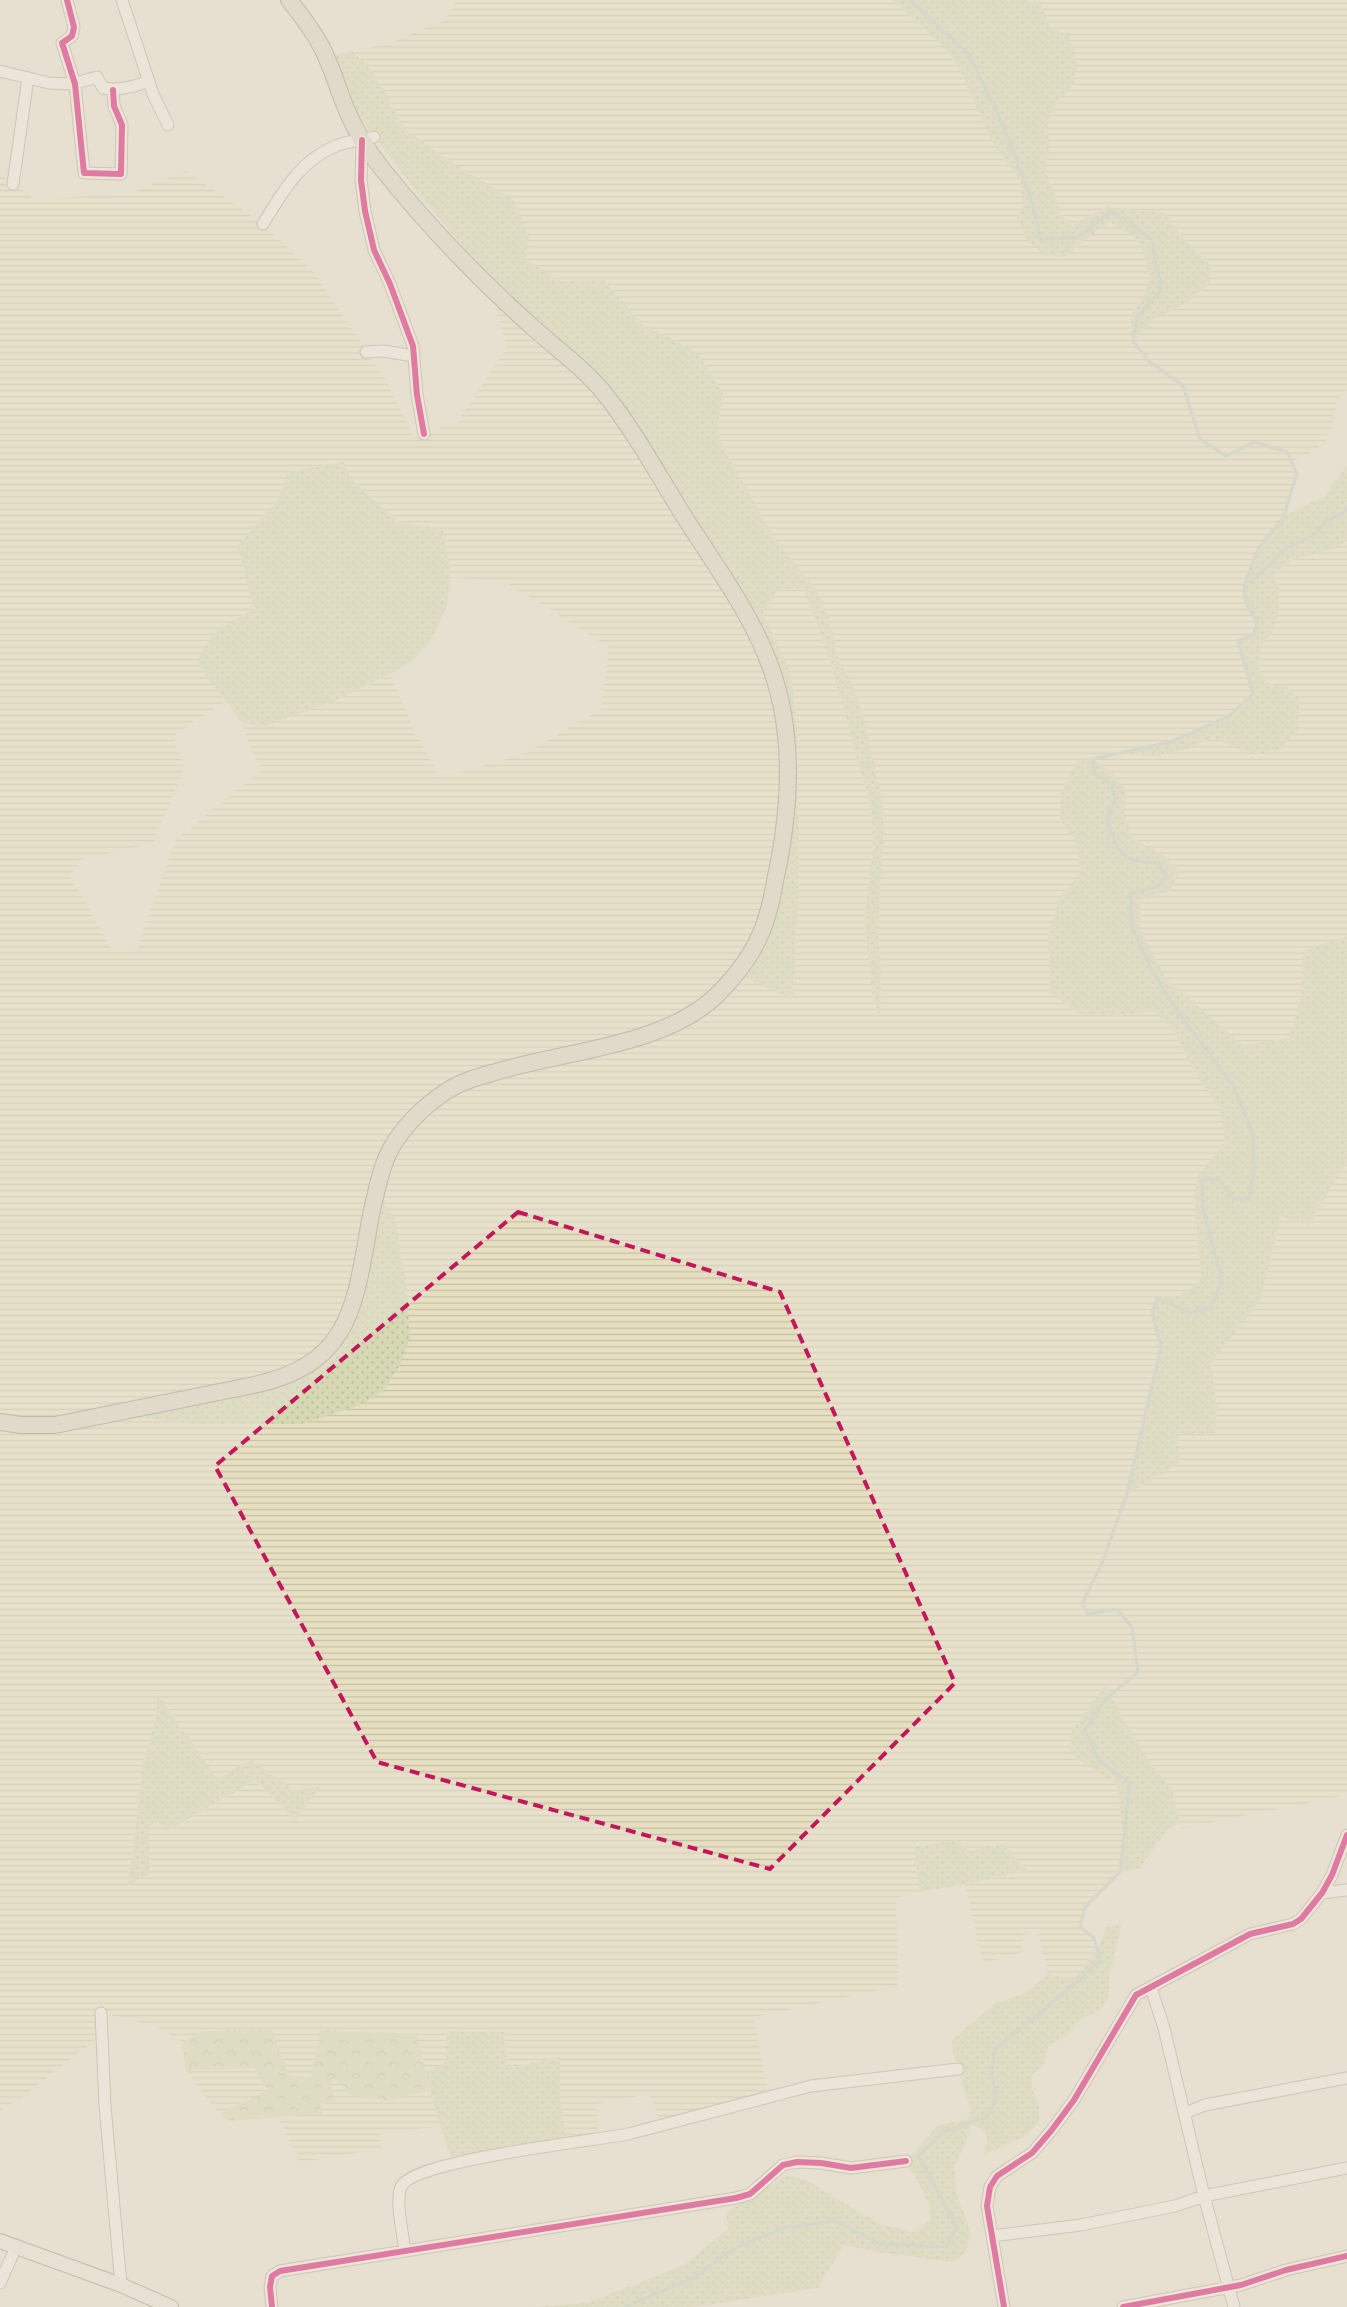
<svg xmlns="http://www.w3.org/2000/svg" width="1347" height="2307" font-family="'Crimson Pro',serif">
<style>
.farmland{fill:url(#farmland-rules);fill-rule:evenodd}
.grass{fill:url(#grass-dots)}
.forest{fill:url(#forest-crowns)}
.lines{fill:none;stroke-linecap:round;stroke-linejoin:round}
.stream{stroke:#bcccc2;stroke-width:3}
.minor-casing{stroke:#ada599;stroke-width:13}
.major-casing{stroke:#928b80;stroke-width:16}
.highway-casing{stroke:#928b80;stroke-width:18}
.minor{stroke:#efebe3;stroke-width:11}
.major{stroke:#e6e1d4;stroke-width:14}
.highway{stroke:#dad1c2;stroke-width:16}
.cycleway-casing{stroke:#f7eed8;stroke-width:9}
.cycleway{stroke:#d6006c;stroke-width:6}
.marked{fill:none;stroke:#c2185b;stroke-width:4;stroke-dasharray:10 6;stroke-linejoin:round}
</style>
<defs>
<pattern id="farmland-rules" width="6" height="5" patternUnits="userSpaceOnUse" patternTransform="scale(1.25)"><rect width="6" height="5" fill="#e6dfc2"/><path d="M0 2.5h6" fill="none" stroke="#c6c0a6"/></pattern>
<pattern id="grass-dots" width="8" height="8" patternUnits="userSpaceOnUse" patternTransform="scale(1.25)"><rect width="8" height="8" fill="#d6d7b3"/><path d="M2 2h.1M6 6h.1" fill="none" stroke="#b9b99a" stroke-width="1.8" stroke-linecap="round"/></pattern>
<pattern id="forest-crowns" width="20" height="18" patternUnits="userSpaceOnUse" patternTransform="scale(1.25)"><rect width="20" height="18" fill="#d6d7b3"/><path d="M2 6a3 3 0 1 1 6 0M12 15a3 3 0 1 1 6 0" fill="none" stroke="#b9b99a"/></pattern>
</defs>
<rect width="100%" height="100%" fill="#e7e0d1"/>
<!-- farmland -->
<path class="farmland" d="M 457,0 L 893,0 L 940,43 L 957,64 L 990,138 L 1020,181 L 1023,204 L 1017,220 L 1065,257 L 1085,239 L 1111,222 L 1135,237 L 1145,256 L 1150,280 L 1144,295 L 1130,317 L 1133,341 L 1155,318 L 1190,301 L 1210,283 L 1212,266 L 1179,233 L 1164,213 L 1107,207 L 1072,225 L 1062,217 L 1045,168 L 1049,154 L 1048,122 L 1058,100 L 1074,84 L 1069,36 L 1049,26 L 1041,3 L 1027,2 L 1027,0 L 1347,0 L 1347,388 L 1337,400 L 1332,428 L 1325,442 L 1305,457 L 1291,461 L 1297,473 L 1284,516 L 1258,549 L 1246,603 L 1257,622 L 1254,634 L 1238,641 L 1253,694 L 1227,717 L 1170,742 L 1113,754 L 1185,749 L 1213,738 L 1255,755 L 1287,687 L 1268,684 L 1258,668 L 1260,646 L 1272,633 L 1279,588 L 1274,574 L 1294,559 L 1338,548 L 1347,539 L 1347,936 L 1303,951 L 1302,993 L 1289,1038 L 1243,1045 L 1166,979 L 1140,928 L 1141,900 L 1171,890 L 1161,853 L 1134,839 L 1124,816 L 1126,790 L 1060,819 L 1076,842 L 1080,873 L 1059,899 L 1048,936 L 1050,991 L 1117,1016 L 1155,1011 L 1177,1036 L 1190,1064 L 1221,1111 L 1226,1143 L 1198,1175 L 1194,1197 L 1201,1279 L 1180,1296 L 1158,1298 L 1152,1313 L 1161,1346 L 1128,1494 L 1177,1433 L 1217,1409 L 1211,1363 L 1260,1301 L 1281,1216 L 1311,1225 L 1323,1200 L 1347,1163 L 1347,1795 L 1180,1829 L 1172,1790 L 1147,1759 L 1105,1686 L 1072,1730 L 1100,1772 L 1117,1784 L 1124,1840 L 1120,1872 L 1085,1907 L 1080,1927 L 1094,1938 L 1097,1949 L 1074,1979 L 1048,1974 L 1038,1932 L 1021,1935 L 1023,1952 L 983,1963 L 965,1884 L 1027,1870 L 971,1851 L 914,1846 L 920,1892 L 896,1898 L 899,1986 L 754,2017 L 768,2097 L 661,2125 L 650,2094 L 596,2104 L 599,2140 L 567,2143 L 560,2099 L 560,2057 L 508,2068 L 504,2033 L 425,2073 L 416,2034 L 311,2078 L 289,2075 L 204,2031 L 182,2042 L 156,2026 L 102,2013 L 102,2034 L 25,2095 L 0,2111 L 0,174 L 34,199 L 128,194 L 186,171 L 263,224 L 315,273 L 387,382 L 414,437 L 458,422 L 507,347 L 484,271 L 617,398 L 776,666 L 792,998 L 799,895 L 797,726 L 790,672 L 763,612 L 778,590 L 804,588 L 830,661 L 871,808 L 873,850 L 864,921 L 873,998 L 880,1014 L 881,973 L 878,930 L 884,824 L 880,790 L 850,679 L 839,661 L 830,622 L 779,545 L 722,445 L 718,429 L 723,393 L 697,352 L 642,324 L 604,280 L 561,281 L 526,260 L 529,239 L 515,201 L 459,167 L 403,128 L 377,78 L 353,51 L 385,45 L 445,20 ZM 343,462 L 351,479 L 399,522 L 443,529 L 451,578 L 504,581 L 609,647 L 601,709 L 526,753 L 440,778 L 415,732 L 390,674 L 367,686 L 261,727 L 241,721 L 250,747 L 262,770 L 176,839 L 137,948 L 112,949 L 70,876 L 80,860 L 153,843 L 185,767 L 172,737 L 226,701 L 197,661 L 213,634 L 254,608 L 237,546 L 279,498 L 288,472 ZM 345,1324 L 301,1424 L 191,1424 L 113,1415 L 300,1370 ZM 157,1694 L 217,1779 L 250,1760 L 293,1790 L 319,1787 L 295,1820 L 255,1780 L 172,1829 L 155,1821 L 148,1828 L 150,1873 L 127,1885 L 133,1851 L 143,1764 L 156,1719 Z
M 254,2068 L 268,2090 L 219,2114 L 186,2071 Z
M 331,2075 L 352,2094 L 388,2101 L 429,2090 L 440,2126 L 380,2134 L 381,2149 L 300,2162 L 277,2116 L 322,2114 L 321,2104 Z"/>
<!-- grass -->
<path class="grass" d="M 893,0 L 1027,0 L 1028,2 L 1041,3 L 1049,26 L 1069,36 L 1078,63 L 1074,84 L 1058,100 L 1048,122 L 1049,154 L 1045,168 L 1062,217 L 1072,225 L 1107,207 L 1164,213 L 1179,233 L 1212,266 L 1210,283 L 1190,301 L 1155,318 L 1133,341 L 1130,318 L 1144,295 L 1150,280 L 1145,256 L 1135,237 L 1110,222 L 1085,239 L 1065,257 L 1044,255 L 1026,238 L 1017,219 L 1023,204 L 1020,181 L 990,138 L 957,64 L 940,43 Z
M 353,51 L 377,78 L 403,128 L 459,167 L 515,201 L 529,239 L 526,260 L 561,281 L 604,280 L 642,324 L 697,352 L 723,393 L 718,429 L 722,445 L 779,545 L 793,563 L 816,588 L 830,622 L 839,661 L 850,679 L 861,709 L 880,790 L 884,824 L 878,930 L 881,973 L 880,1016 L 873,998 L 864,921 L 873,850 L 871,808 L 830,661 L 804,588 L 778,590 L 763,612 L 790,672 L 797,726 L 799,895 L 792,999 L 740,975 L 767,927 L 793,788 L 776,666 L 617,398 L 484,271 L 411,185 L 345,98 L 329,56 Z
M 343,462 L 351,479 L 399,522 L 443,529 L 451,578 L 446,609 L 433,637 L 413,661 L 390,674 L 332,702 L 261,727 L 241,721 L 196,662 L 213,634 L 254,608 L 237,546 L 279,498 L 287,472 Z
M 1347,466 L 1347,539 L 1338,548 L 1294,559 L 1274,574 L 1279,588 L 1278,614 L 1272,633 L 1260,646 L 1258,668 L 1268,683 L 1287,687 L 1299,699 L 1298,731 L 1280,749 L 1255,755 L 1213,738 L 1185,749 L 1158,756 L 1110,754 L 1170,742 L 1227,717 L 1253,694 L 1238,641 L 1254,634 L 1257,623 L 1246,603 L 1244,586 L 1258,549 L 1284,516 L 1324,496 Z
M 1093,759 L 1110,771 L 1126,790 L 1124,816 L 1134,839 L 1161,853 L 1179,871 L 1171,890 L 1141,900 L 1140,928 L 1166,979 L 1243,1045 L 1289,1038 L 1302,993 L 1303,951 L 1347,936 L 1347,1163 L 1323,1200 L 1310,1226 L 1281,1216 L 1260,1301 L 1211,1363 L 1217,1409 L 1215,1433 L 1177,1433 L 1179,1463 L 1127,1494 L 1161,1346 L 1152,1313 L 1158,1298 L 1180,1296 L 1201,1279 L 1194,1197 L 1198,1175 L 1225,1142 L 1221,1111 L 1190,1064 L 1177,1036 L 1155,1011 L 1117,1016 L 1077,1013 L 1050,991 L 1048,936 L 1059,899 L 1080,873 L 1076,842 L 1060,819 L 1061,793 L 1077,761 Z
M 373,1189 L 395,1218 L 406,1286 L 410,1337 L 399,1367 L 383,1391 L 360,1405 L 301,1424 L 191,1424 L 111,1414 L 300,1370 L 345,1324 Z
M 1105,1686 L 1147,1759 L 1172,1790 L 1179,1823 L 1166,1831 L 1140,1868 L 1120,1872 L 1124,1840 L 1117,1784 L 1080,1761 L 1070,1752 L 1072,1730 Z
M 157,1693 L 217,1779 L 250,1760 L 293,1790 L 320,1787 L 295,1820 L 255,1780 L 171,1829 L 155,1821 L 148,1828 L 150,1873 L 127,1886 L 133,1851 L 143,1764 L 156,1719 Z
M 956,1840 L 971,1851 L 1003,1844 L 1027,1870 L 965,1884 L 920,1892 L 914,1847 Z
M 1122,1923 L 1109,1976 L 1109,1995 L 1102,2009 L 1082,2019 L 1067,2036 L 1049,2045 L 1044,2065 L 1032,2075 L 1032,2090 L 1039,2105 L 1039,2122 L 1025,2136 L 984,2155 L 987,2138 L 982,2129 L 970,2124 L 966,2143 L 954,2167 L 957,2194 L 971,2233 L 966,2252 L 952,2262 L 878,2252 L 844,2245 L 818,2288 L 694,2307 L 532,2307 L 587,2303 L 684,2265 L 728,2229 L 726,2212 L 788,2175 L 808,2181 L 881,2225 L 914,2232 L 931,2219 L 928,2200 L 906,2161 L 939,2125 L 968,2119 L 971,2111 L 953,2054 L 952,2040 L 996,2003 L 1025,1993 L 1048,1974 L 1074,1979 L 1097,1949 L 1107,1927 Z
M 448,2031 L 504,2032 L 508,2068 L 560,2057 L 560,2099 L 567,2143 L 453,2163 L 440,2126 L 425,2073 L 445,2063 Z"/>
<!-- forest -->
<path class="forest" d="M 272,2030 L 289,2075 L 311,2078 L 320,2030 L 417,2034 L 429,2090 L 388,2101 L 352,2095 L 331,2076 L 334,2102 L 321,2104 L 322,2114 L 229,2121 L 219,2114 L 268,2090 L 254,2068 L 186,2071 L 182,2042 L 204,2031 Z"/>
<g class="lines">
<!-- stream -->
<path class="stream" d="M 910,0 L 969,54 L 1003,125 L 1031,198 L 1041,240 L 1078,237 L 1112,211 L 1152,240 L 1161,290 L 1137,317 L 1133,341 L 1150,362 L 1183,386 L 1200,439 L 1226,456 L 1255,442 L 1287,452 L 1297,473 L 1284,516 L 1258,549 L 1244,586
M 625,2307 L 693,2278 L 730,2251 L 782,2228 L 835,2221 L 880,2244 L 946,2247 L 957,2227 L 918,2156 L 944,2132 L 987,2117 L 997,2098 L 991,2073 L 995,2049 L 1080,1980 L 1100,1960 L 1094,1938 L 1080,1927 L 1085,1907 L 1120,1872 L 1130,1783 L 1099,1761 L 1085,1730 L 1105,1700 L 1138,1672 L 1132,1627 L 1117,1609 L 1088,1614 L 1082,1604 L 1102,1563 L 1127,1494 L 1161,1346 L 1152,1313 L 1158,1298 L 1189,1313 L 1211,1308 L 1222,1281 L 1203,1208 L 1202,1180 L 1219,1179 L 1233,1199 L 1249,1199 L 1254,1171 L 1253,1134 L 1234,1087 L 1175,1008 L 1150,967 L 1132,927 L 1130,894 L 1155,887 L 1168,877 L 1157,863 C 1118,862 1118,852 1107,818 L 1115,801 L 1112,784 L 1095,774 L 1093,759 L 1170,742 L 1227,717 L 1253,694 L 1238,641 L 1254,634 L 1257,622 L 1246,603 L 1244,586 L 1267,568 L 1280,552 L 1315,534 L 1328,520 L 1341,515 L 1347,508"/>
<defs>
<path id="minor" d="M 67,0 L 74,27 L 72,36 L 62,43 L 75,84 L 84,173 L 121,174 L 122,125 L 114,106 L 113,90
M 122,0 L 153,94 L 168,125
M 0,71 L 49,83 L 73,84 L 97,77 L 103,88 C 119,91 134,87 149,81
M 362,140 L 361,180 L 365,211 L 374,250 L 390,284 L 413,346 L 417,395 L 424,434
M 13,184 L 28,78
M 263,224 C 282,193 300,160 336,146 C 347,141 362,140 374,137
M 366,352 L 383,351 L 414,356
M 1322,1893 L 1347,1890
M 1151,1988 L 1164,2028 L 1204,2196 L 1234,2307
M 101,2013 L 105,2106 L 121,2285
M 1185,2113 L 1205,2105 L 1347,2078
M 992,2236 L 1081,2225 L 1175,2206 L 1204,2196 L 1347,2168
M 405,2251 C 403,2234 395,2202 401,2187 C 412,2160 594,2141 628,2134 L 811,2086 L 958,2069
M 0,2283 L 16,2247
M 272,2307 L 270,2287 L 272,2276 L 280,2271 L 736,2198 L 750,2194 L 783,2165 L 797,2162 L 821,2163 L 851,2168 L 906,2161
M 1004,2307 L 987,2206 L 990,2187 L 997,2176 L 1032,2153 L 1051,2131 L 1074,2100 L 1136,1995 L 1250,1934 L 1293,1924 L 1301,1919 L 1322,1893 L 1332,1875 L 1347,1835
M 1123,2307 L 1241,2285 L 1286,2270 L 1347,2256"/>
<path id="major" d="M 0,2241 L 121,2285 L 171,2307"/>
<path id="highway" d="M 0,1422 L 21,1425 L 55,1425 L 254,1385 C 357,1363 355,1297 372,1210 C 377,1189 381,1167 391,1148 C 404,1126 421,1109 441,1095 C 457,1083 474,1078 492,1073 C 561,1051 664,1047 717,995 C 734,978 751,957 760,935 C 768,918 772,899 775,881 C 790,813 795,737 772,671 C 752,613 712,561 680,510 C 656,471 633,429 604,393 C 583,367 554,347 529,324 C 477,277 427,225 383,170 C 367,150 354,129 345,106 C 337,86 331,65 321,46 C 312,29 301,15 289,0"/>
</defs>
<!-- minor casing -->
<use href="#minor" class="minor-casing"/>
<!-- major casing -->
<use href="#major" class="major-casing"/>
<!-- highway casing -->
<use href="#highway" class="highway-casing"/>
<!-- minor -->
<use href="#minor" class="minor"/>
<!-- major -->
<use href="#major" class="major"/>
<!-- highway -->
<use href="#highway" class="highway"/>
<defs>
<path id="cycleway" d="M 67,0 L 74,27 L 72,36 L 62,43 L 75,84 L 84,173 L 121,174 L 122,125 L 114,106 L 113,90
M 362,140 L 361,180 L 365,211 L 374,250 L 390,284 L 413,346 L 417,395 L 424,434
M 272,2307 L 270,2287 L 272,2276 L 280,2271 L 736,2198 L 750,2194 L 783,2165 L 797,2162 L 821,2163 L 851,2168 L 906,2161
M 1004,2307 L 987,2206 L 990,2187 L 997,2176 L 1032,2153 L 1051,2131 L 1074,2100 L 1136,1995 L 1250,1934 L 1293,1924 L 1301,1919 L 1322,1893 L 1332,1875 L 1347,1835
M 1123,2307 L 1241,2285 L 1286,2270 L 1347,2256"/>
</defs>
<!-- cycleway casing -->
<use href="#cycleway" class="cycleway-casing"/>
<!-- cycleway -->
<use href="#cycleway" class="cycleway"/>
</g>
<!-- marked area -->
<path d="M0 0H1347V2307H0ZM 518,1212 L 780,1292 L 955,1683 L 770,1869 L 377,1762 L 215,1466 Z" fill="#e7e0d1" fill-opacity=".55" fill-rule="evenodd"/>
<path class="marked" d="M 518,1212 L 780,1292 L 955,1683 L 770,1869 L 377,1762 L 215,1466 Z"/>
</svg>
